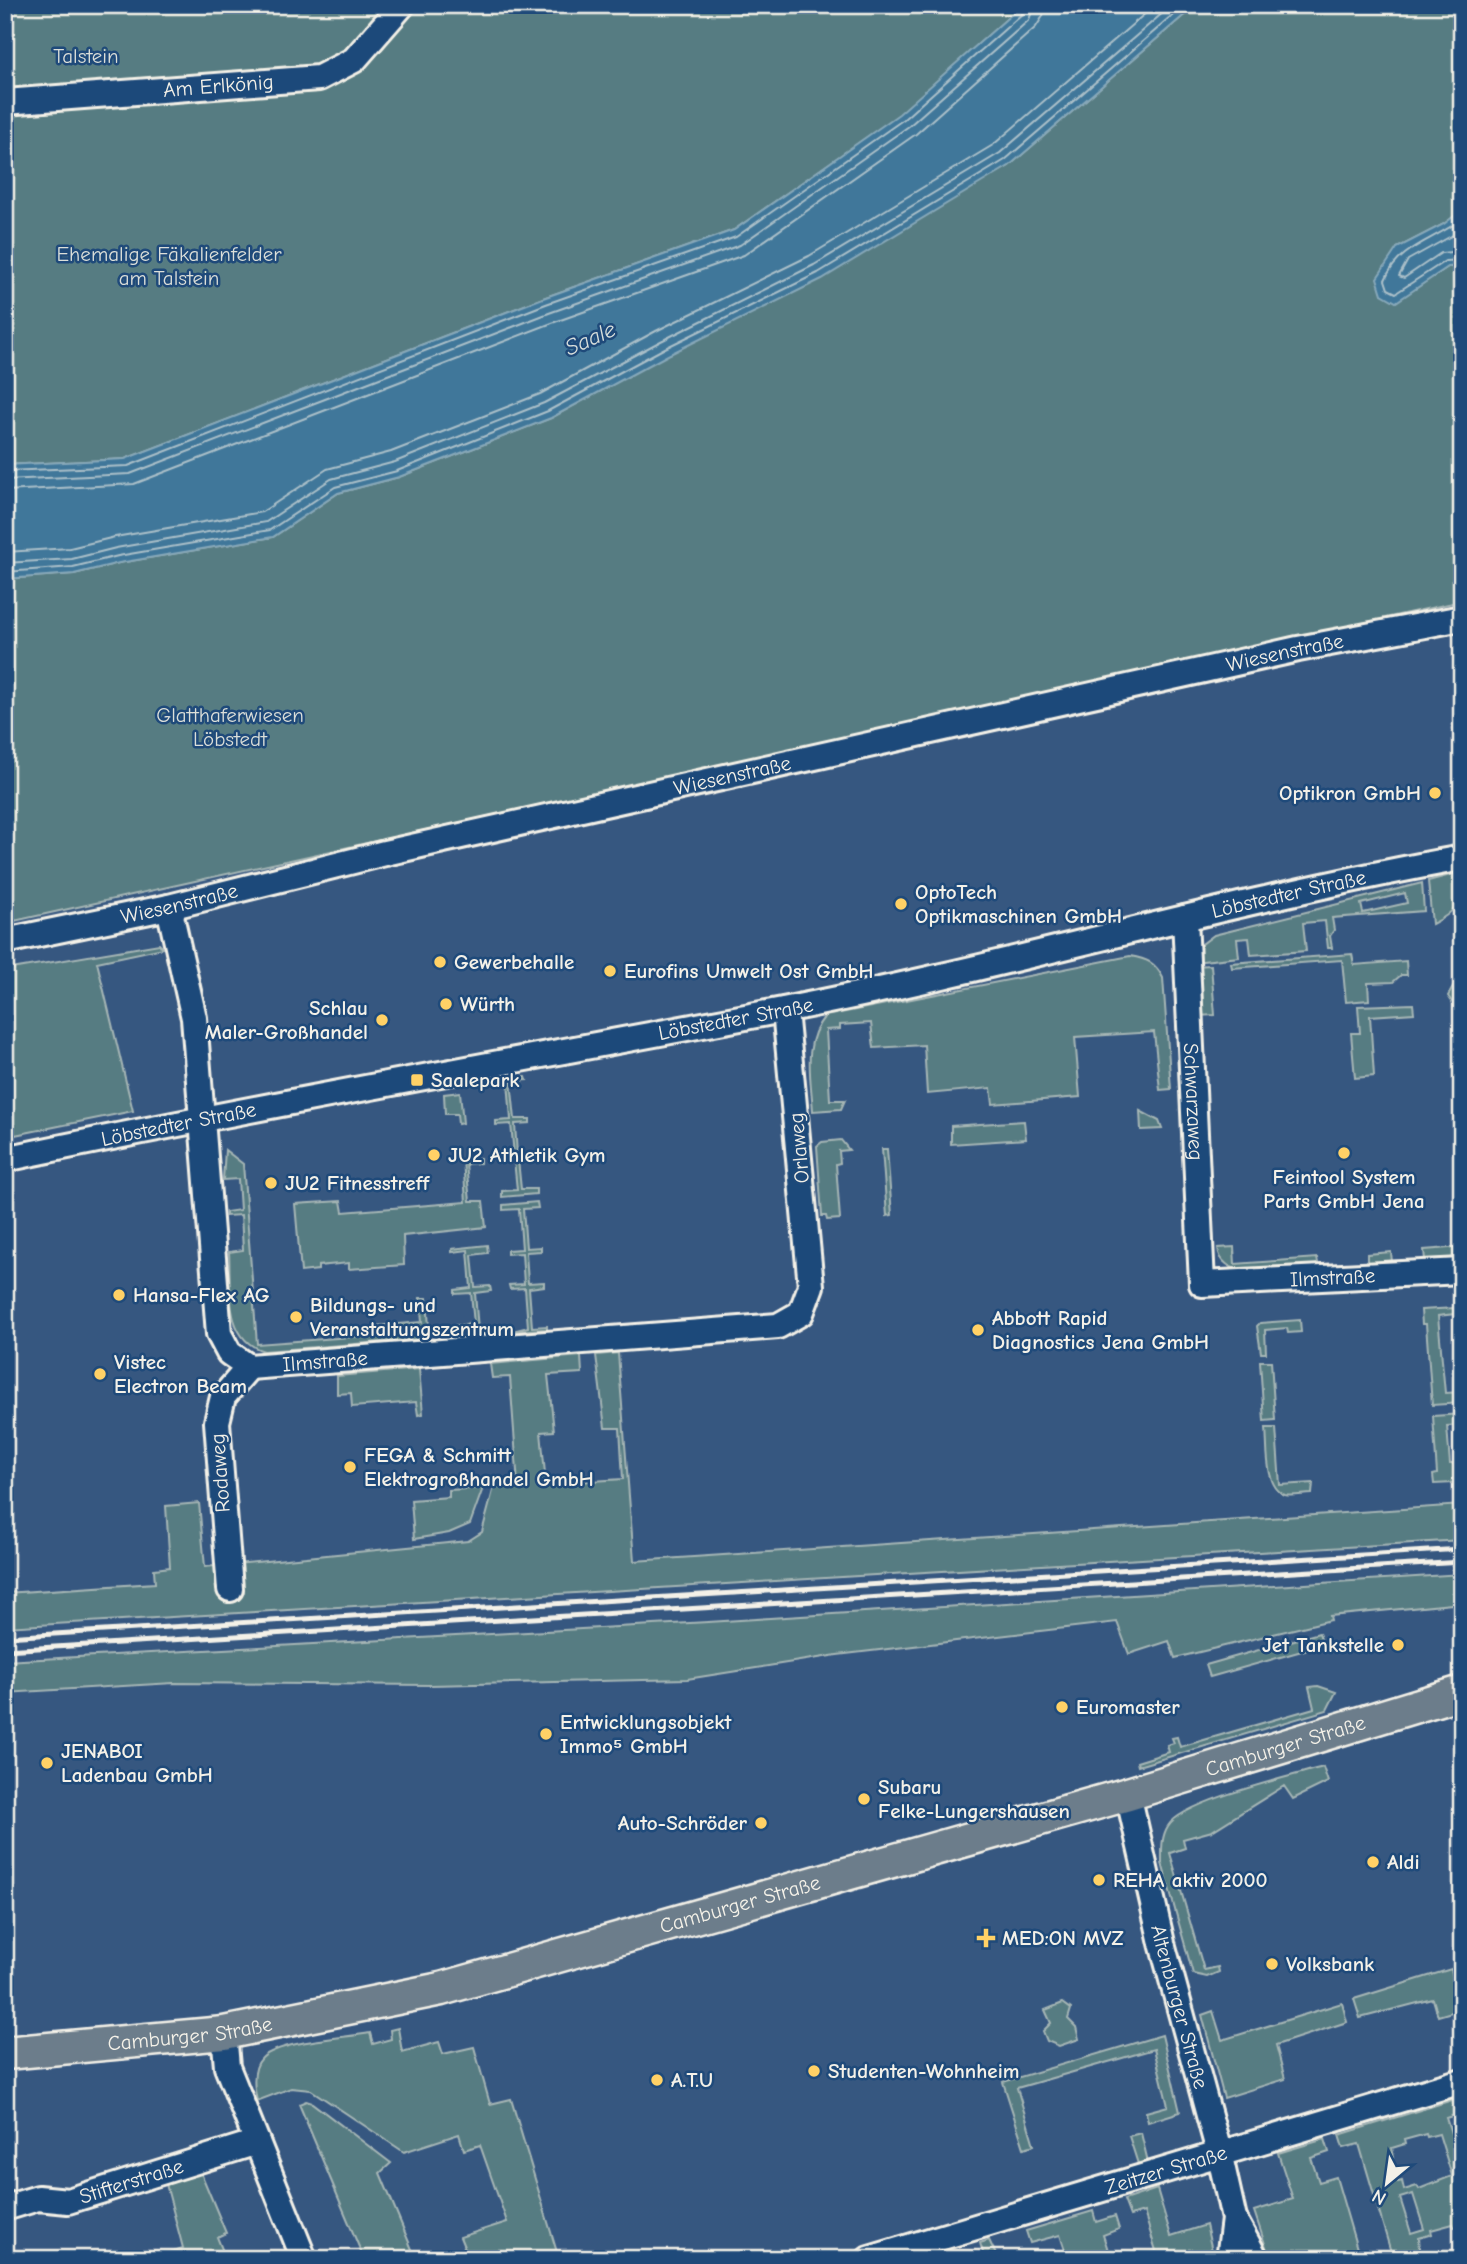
<svg xmlns="http://www.w3.org/2000/svg" width="1467" height="2264" font-family="'Comic Neue',sans-serif">
<style>
.green{fill:#577c82;stroke:#a6b6b5;stroke-width:2;fill-rule:evenodd}
.water{fill:#3f779a;stroke:#87a8b9;stroke-width:2}
.lines{fill:none;stroke-linecap:round;stroke-linejoin:round}
.shore{stroke:#acc0c9;stroke-width:2}
.minor-casing{stroke:#f4f1e8;stroke-width:30}
.major-casing{stroke:#f4f1e8;stroke-width:37}
.minor{stroke:#1f4a7a;stroke-width:24}
.major{stroke:#6c7d8b;stroke-width:32}
.rail{stroke:#f4f1e8;stroke-width:5}
.poi-dot{fill:#ffd166;stroke:#1f4a7a;stroke-width:2.5}
.labels{text-anchor:middle;stroke-width:5;stroke-linejoin:round;paint-order:stroke}
.park-label{font-size:21px;fill:#dcdfd9;stroke:#1f4a7a}
.street-label{font-size:21px;fill:#f4f1e8;stroke:#1f4a7a}
.poi-label{font-size:21px;font-weight:bold;fill:#f4f1e8;stroke:#1f4a7a;text-anchor:start}
.water-label{font-size:23px;font-style:italic;fill:#d9dfdc;stroke:#1f4a7a}
</style>
<rect width="100%" height="100%" fill="#365780"/>
<filter id="ink" filterUnits="userSpaceOnUse"><feTurbulence type="fractalNoise" baseFrequency=".0143" numOctaves="2"/><feDisplacementMap in="SourceGraphic" scale="14" xChannelSelector="R" yChannelSelector="G"/><feConvolveMatrix kernelMatrix="1 2 1 2 8 2 1 2 1" color-interpolation-filters="sRGB"/></filter>
<g filter="url(#ink)">
<!-- green -->
<path class="green" d="M 5,5 L 1022,5 L 900,114 L 734,230 L 543,298 L 125,459 L 5,465 Z
M 1196,5 L 1462,5 L 1462,210 L 1444,224 L 1397,248 L 1396,301 L 1448,267 L 1462,266 L 1462,601 L 5,923 L 5,579 L 74,574 L 119,563 L 273,537 L 338,493 L 399,477 L 551,418 L 1009,166 Z
M 1462,872 C 1462,900 1459,911 1432,924 L 1428,881 Z
M 1422,883 L 1424,911 L 1332,918 L 1334,930 L 1330,936 L 1332,948 L 1328,948 L 1325,921 L 1303,923 L 1306,951 L 1251,955 L 1249,938 L 1237,939 L 1239,957 L 1193,962 L 1202,944 L 1214,935 ZM 1405,893 L 1407,903 L 1363,913 L 1361,904 Z
M 159,944 L 163,948 L 97,962 L 133,1111 L 5,1137 L 5,970 Z
M 1458,952 L 1462,952 L 1462,1009 L 1457,1009 L 1448,996 L 1460,975 Z
M 1352,954 L 1354,965 L 1406,961 L 1407,975 L 1401,975 L 1393,982 L 1368,983 L 1369,1000 L 1346,1002 L 1342,960 L 1232,968 L 1231,963 Z
M 1130,956 C 1147,959 1155,962 1163,978 L 1171,1089 L 1160,1090 L 1154,1032 L 1075,1037 L 1080,1097 L 993,1104 L 991,1088 L 927,1094 L 924,1045 L 874,1048 L 871,1023 L 840,1025 L 840,1029 L 826,1030 L 830,1100 L 845,1100 L 841,1109 L 813,1111 C 811,1078 802,1043 825,1016 Z
M 1211,965 L 1215,1015 L 1197,1016 L 1193,966 Z
M 1413,1004 L 1414,1013 L 1370,1016 L 1374,1076 L 1355,1078 L 1351,1033 L 1360,1033 L 1358,1006 Z
M 526,1077 L 527,1080 L 511,1081 L 515,1119 L 530,1119 L 530,1123 L 515,1124 L 517,1155 L 533,1154 L 533,1159 L 518,1160 L 521,1189 L 536,1189 L 536,1194 L 502,1197 L 502,1191 L 517,1190 L 514,1160 L 499,1161 L 498,1157 L 514,1155 L 511,1124 L 496,1125 L 496,1121 L 511,1120 L 508,1081 L 492,1079 Z
M 460,1092 L 463,1123 L 458,1124 L 457,1114 L 445,1114 L 444,1094 Z
M 1140,1111 L 1159,1121 L 1162,1129 L 1141,1130 Z
M 1024,1121 L 1026,1139 L 951,1144 L 951,1126 Z
M 841,1140 L 849,1150 L 839,1151 L 840,1163 L 836,1164 L 840,1219 L 827,1220 L 826,1216 L 822,1216 L 817,1146 L 822,1142 Z
M 882,1149 L 887,1149 L 892,1215 L 887,1216 Z
M 225,1150 L 243,1164 L 257,1344 L 377,1335 L 376,1326 L 422,1322 L 420,1298 L 427,1298 L 429,1328 L 419,1329 L 420,1339 L 264,1351 C 223,1339 231,1287 229,1252 L 243,1250 L 241,1215 L 226,1216 L 226,1212 L 240,1210 L 238,1179 L 223,1180 Z
M 480,1158 L 480,1163 L 466,1164 L 470,1201 L 483,1201 L 486,1227 L 403,1236 L 404,1265 L 349,1269 L 349,1263 L 318,1266 L 318,1270 L 301,1272 L 295,1204 L 341,1201 L 343,1212 L 466,1202 L 463,1159 Z
M 537,1202 L 538,1208 L 523,1209 L 526,1248 L 541,1247 L 541,1251 L 526,1252 L 528,1283 L 544,1282 L 544,1286 L 529,1288 L 532,1327 L 547,1326 L 547,1329 L 513,1331 L 528,1327 L 525,1288 L 510,1289 L 509,1285 L 524,1284 L 522,1253 L 507,1254 L 507,1250 L 522,1249 L 519,1209 L 503,1210 L 503,1205 Z
M 487,1245 L 488,1253 L 472,1255 L 475,1287 L 490,1286 L 491,1291 L 475,1293 L 478,1330 L 494,1330 L 494,1332 L 447,1336 L 446,1326 L 474,1324 L 471,1293 L 455,1294 L 455,1290 L 471,1288 L 468,1250 L 452,1252 L 452,1249 Z
M 1234,1247 L 1235,1264 L 1317,1258 L 1319,1268 C 1292,1270 1221,1285 1218,1248 Z
M 1462,1247 L 1462,1257 L 1425,1260 L 1424,1250 Z
M 1391,1252 L 1392,1262 L 1367,1264 L 1367,1254 Z
M 1455,1308 L 1455,1314 L 1438,1316 L 1445,1393 L 1462,1392 L 1462,1403 L 1432,1405 L 1426,1324 L 1422,1324 L 1421,1310 Z
M 1300,1320 L 1301,1332 L 1288,1333 L 1287,1328 L 1265,1330 L 1266,1353 L 1261,1353 L 1257,1326 L 1260,1323 Z
M 618,1353 L 634,1561 L 1462,1505 L 1462,1540 L 5,1627 L 5,1593 L 155,1583 L 154,1569 L 170,1567 L 166,1506 L 199,1503 L 205,1567 L 468,1541 L 482,1532 L 494,1487 L 518,1485 L 510,1377 L 492,1378 L 490,1364 L 581,1356 L 582,1373 L 548,1375 L 554,1431 L 541,1432 L 546,1484 L 623,1479 L 620,1428 L 605,1428 L 596,1355 Z
M 1260,1361 L 1271,1361 L 1275,1420 L 1264,1421 Z
M 419,1369 L 423,1414 L 418,1415 L 416,1402 L 352,1407 L 351,1393 L 337,1394 L 337,1376 Z
M 1462,1414 L 1462,1425 L 1447,1426 L 1450,1464 L 1462,1464 L 1462,1476 L 1454,1483 L 1434,1484 L 1433,1475 L 1437,1474 L 1433,1416 Z
M 1266,1428 L 1276,1428 L 1280,1485 L 1313,1483 L 1312,1494 C 1304,1494 1292,1497 1285,1495 C 1264,1487 1268,1446 1266,1428 Z
M 483,1488 L 470,1524 L 449,1533 L 414,1539 L 411,1500 L 449,1497 L 449,1490 Z
M 1462,1574 L 1462,1603 L 1330,1616 L 1331,1620 L 1175,1658 L 1169,1641 L 1129,1654 L 1117,1622 L 837,1655 L 687,1679 L 430,1685 L 174,1683 L 5,1693 L 5,1661 L 708,1622 Z
M 1319,1633 L 1323,1645 L 1210,1677 L 1206,1665 Z
M 1318,1686 L 1336,1692 L 1327,1710 L 1138,1766 L 1137,1762 L 1169,1752 L 1167,1745 L 1174,1743 L 1172,1738 L 1177,1737 L 1180,1747 L 1314,1708 L 1309,1687 Z
M 1323,1767 L 1328,1782 L 1293,1799 L 1284,1786 L 1212,1831 L 1183,1839 L 1185,1848 L 1170,1853 L 1204,1970 L 1218,1967 L 1219,1972 L 1207,1977 L 1193,1974 L 1162,1863 C 1162,1850 1161,1837 1168,1826 C 1183,1801 1292,1776 1323,1767 Z
M 1451,1969 L 1462,2009 L 1438,2016 L 1433,1999 L 1360,2018 L 1354,1999 Z
M 1063,2003 L 1071,2009 L 1068,2019 L 1076,2027 L 1079,2039 L 1059,2046 L 1047,2041 L 1043,2031 L 1051,2023 L 1045,2010 Z
M 1342,2003 L 1347,2022 L 1276,2045 L 1285,2079 L 1224,2098 L 1202,2015 L 1213,2011 L 1222,2040 Z
M 398,2028 L 402,2052 L 439,2042 L 443,2054 L 474,2047 L 490,2104 L 511,2099 L 559,2259 L 469,2259 L 460,2237 L 507,2222 L 480,2145 L 464,2150 L 459,2134 L 404,2152 L 311,2090 L 291,2088 L 257,2101 C 254,2088 251,2069 262,2058 C 279,2041 345,2038 370,2033 L 373,2044 L 391,2039 L 390,2030 Z
M 1162,2035 L 1180,2112 L 1148,2122 L 1146,2112 L 1168,2106 L 1154,2049 L 1017,2088 L 1034,2145 L 1024,2148 L 1003,2082 Z
M 1462,2097 L 1462,2113 L 1446,2118 L 1451,2133 L 1462,2130 L 1462,2225 L 1454,2227 L 1453,2224 L 1431,2230 L 1432,2234 L 1419,2238 L 1421,2259 L 1393,2259 L 1359,2144 L 1343,2148 L 1339,2135 ZM 1426,2134 L 1427,2137 L 1439,2134 L 1452,2176 L 1419,2189 L 1417,2186 L 1404,2190 L 1402,2181 L 1398,2182 L 1391,2159 L 1394,2157 L 1392,2148 L 1405,2144 L 1404,2140 ZM 1413,2194 L 1424,2229 L 1411,2233 L 1400,2198 Z
M 306,2101 L 312,2103 L 391,2163 L 380,2173 L 416,2259 L 364,2259 L 299,2104 Z
M 1141,2133 L 1148,2162 L 1138,2164 L 1129,2136 Z
M 1325,2139 L 1329,2152 L 1311,2158 L 1319,2182 L 1336,2177 L 1360,2259 L 1270,2259 L 1254,2211 L 1293,2199 L 1278,2153 Z
M 201,2173 L 226,2233 L 217,2237 L 226,2259 L 166,2259 L 160,2255 L 183,2248 L 166,2184 Z
M 1157,2189 L 1171,2236 L 1206,2225 L 1214,2259 L 1191,2259 L 1189,2252 L 1169,2259 L 1142,2259 L 1142,2256 L 1156,2251 L 1144,2212 L 1130,2216 L 1124,2200 Z
M 1093,2211 L 1096,2222 L 1115,2216 L 1119,2229 L 1103,2235 L 1111,2259 L 1074,2259 L 1072,2252 L 1066,2253 L 1060,2235 L 1030,2243 L 1026,2231 Z
M 989,2240 L 998,2259 L 994,2259 L 992,2254 L 984,2256 L 980,2243 Z"/>
<!-- water -->
<path class="water" d="M 1022,5 L 1196,5 L 1009,166 L 822,279 L 668,355 L 551,418 L 399,477 L 338,493 L 273,537 L 119,563 L 74,574 L 5,579 L 5,465 L 125,459 L 543,298 L 734,230 L 899,114 Z
M 1462,210 L 1462,266 L 1448,267 L 1396,302 L 1382,294 L 1377,278 L 1397,248 L 1444,224 Z"/>
<g class="lines">
<!-- shore -->
<path class="shore" d="M 1462,219 C 1435,240 1399,246 1385,280 L 1388,289 L 1396,293 L 1445,261 L 1462,260
M 1462,230 L 1408,260 L 1399,276 L 1404,278 L 1441,253 L 1462,251
M 5,471 L 128,466 L 546,304 L 736,237 L 904,119 L 1023,13 L 1025,5
M 5,480 L 130,474 L 549,313 L 740,245 L 909,126 L 1029,20 L 1034,5
M 5,491 L 134,484 L 552,323 L 744,255 L 916,134 L 1036,27 L 1043,16 L 1045,5
M 5,552 L 70,548 L 115,537 L 262,512 L 327,469 L 391,452 L 540,394 L 656,331 L 809,256 L 993,145 L 1155,5
M 5,563 L 72,559 L 116,548 L 266,522 L 331,479 L 395,462 L 544,403 L 661,341 L 814,265 L 1000,153 L 1172,5
M 5,572 L 73,567 L 118,556 L 270,530 L 335,487 L 397,471 L 548,411 L 665,348 L 818,273 L 1005,160 L 1185,5"/>
<defs>
<g id="minor">
<path id="s1" d="M 5,102 L 319,78 L 354,60 L 402,5"/>
<path id="s2" d="M 169,907 L 194,1018 L 219,1334 L 229,1353 L 249,1367 L 778,1326 L 801,1313 L 811,1286 L 785,1010"/>
<path id="s3" d="M 1185,918 L 1202,1284 L 1462,1271"/>
<path id="s4" d="M 5,941 L 169,907 L 385,853 L 1298,649 L 1462,618"/>
<path id="s5" d="M 5,1159 C 264,1105 524,1059 783,1010 C 1011,966 1234,899 1462,858"/>
<path d="M 230,1589 L 217,1422 L 223,1397 L 249,1367"/>
<path id="s6" d="M 1128,1794 L 1162,1943 L 1219,2152 L 1234,2219 L 1229,2259"/>
<path d="M 224,2033 L 227,2067 L 304,2259"/>
<path id="s7" d="M 5,2208 L 38,2198 L 68,2201 L 257,2142"/>
<path d="M 1234,2219 L 1256,2259"/>
<path id="s8" d="M 869,2259 L 1462,2081"/>
</g>
<g id="major">
<path id="s9" d="M 5,2053 L 224,2033 L 441,1989 L 1128,1794 L 1462,1692"/>
</g>
</defs>
<!-- minor casing -->
<use href="#minor" class="minor-casing"/>
<!-- major casing -->
<use href="#major" class="major-casing"/>
<!-- minor -->
<use href="#minor" class="minor"/>
<!-- major -->
<use href="#major" class="major"/>
<!-- rail -->
<path class="rail" d="M 5,1637 L 1462,1549
M 5,1650 L 1462,1562"/>
</g>
</g>
<!-- markers -->
<g class="poi-dot">
<circle cx="1435" cy="793" r="7"/>
<circle cx="901" cy="904" r="7"/>
<circle cx="440" cy="962" r="7"/>
<circle cx="610" cy="971" r="7"/>
<circle cx="446" cy="1004" r="7"/>
<circle cx="382" cy="1020" r="7"/>
<rect x="410" y="1073" width="14" height="14" rx="3.5"/>
<circle cx="1344" cy="1153" r="7"/>
<circle cx="434" cy="1155" r="7"/>
<circle cx="271" cy="1183" r="7"/>
<circle cx="119" cy="1295" r="7"/>
<circle cx="296" cy="1317" r="7"/>
<circle cx="978" cy="1330" r="7"/>
<circle cx="100" cy="1374" r="7"/>
<circle cx="350" cy="1467" r="7"/>
<circle cx="1398" cy="1645" r="7"/>
<circle cx="1062" cy="1707" r="7"/>
<circle cx="546" cy="1734" r="7"/>
<circle cx="47" cy="1763" r="7"/>
<circle cx="864" cy="1799" r="7"/>
<circle cx="761" cy="1823" r="7"/>
<circle cx="1373" cy="1862" r="7"/>
<circle cx="1099" cy="1880" r="7"/>
<path d="M982.5 1927.5h7v7h7v7h-7v7h-7v-7h-7v-7h7z"/>
<circle cx="1272" cy="1964" r="7"/>
<circle cx="814" cy="2071" r="7"/>
<circle cx="657" cy="2080" r="7"/>
</g>
<g class="labels">
<!-- park labels -->
<g class="park-label">
<text x="86" y="63">Talstein</text>
<text x="169" y="261">Ehemalige Fäkalienfelder<tspan x="169" dy="24">am Talstein</tspan></text>
<text x="230" y="722">Glatthaferwiesen<tspan x="230" dy="24">Löbstedt</tspan></text>
</g>
<!-- street labels -->
<g class="street-label">
<text dy="7" stroke="none"><textPath href="#s1" startOffset="214">Am Erlkönig</textPath></text>
<text dy="7" stroke="none"><textPath href="#s4" startOffset="1312">Wiesenstraße</textPath></text>
<text dy="7" stroke="none"><textPath href="#s4" startOffset="746">Wiesenstraße</textPath></text>
<text dy="7" stroke="none"><textPath href="#s5" startOffset="1311">Löbstedter Straße</textPath></text>
<text dy="7" stroke="none"><textPath href="#s4" startOffset="178">Wiesenstraße</textPath></text>
<text dy="7" stroke="none"><textPath href="#s5" startOffset="744">Löbstedter Straße</textPath></text>
<text dy="7" stroke="none"><textPath href="#s3" startOffset="184">Schwarzaweg</textPath></text>
<text dy="7" stroke="none"><textPath href="#s5" startOffset="177">Löbstedter Straße</textPath></text>
<text transform="translate(799 1148) rotate(-95)" y="7">Orlaweg</text>
<text dy="7" stroke="none"><textPath href="#s3" startOffset="497">Ilmstraße</textPath></text>
<text dy="7" stroke="none"><textPath href="#s2" startOffset="553">Ilmstraße</textPath></text>
<text transform="translate(220 1473) rotate(-94)" y="7">Rodaweg</text>
<text dy="7" stroke="none"><textPath href="#s9" startOffset="1320">Camburger Straße</textPath></text>
<text dy="7" stroke="none"><textPath href="#s9" startOffset="752">Camburger Straße</textPath></text>
<text dy="7" stroke="none"><textPath href="#s6" startOffset="219">Altenburger Straße</textPath></text>
<text dy="7" stroke="none"><textPath href="#s9" startOffset="186">Camburger Straße</textPath></text>
<text dy="7" stroke="none"><textPath href="#s8" startOffset="310">Zeitzer Straße</textPath></text>
<text dy="7" stroke="none"><textPath href="#s7" startOffset="131">Stifterstraße</textPath></text>
</g>
<!-- poi labels -->
<g class="poi-label">
<text x="1421" y="800" text-anchor="end">Optikron GmbH</text>
<text x="915" y="899">OptoTech<tspan x="915" dy="24">Optikmaschinen GmbH</tspan></text>
<text x="454" y="969">Gewerbehalle</text>
<text x="624" y="978">Eurofins Umwelt Ost GmbH</text>
<text x="460" y="1011">Würth</text>
<text x="368" y="1015" text-anchor="end">Schlau<tspan x="368" dy="24">Maler-Großhandel</tspan></text>
<text x="431" y="1087">Saalepark</text>
<text x="448" y="1162">JU2 Athletik Gym</text>
<text x="1344" y="1184" text-anchor="middle">Feintool System<tspan x="1344" dy="24">Parts GmbH Jena</tspan></text>
<text x="285" y="1190">JU2 Fitnesstreff</text>
<text x="133" y="1302">Hansa-Flex AG</text>
<text x="310" y="1312">Bildungs- und<tspan x="310" dy="24">Veranstaltungszentrum</tspan></text>
<text x="992" y="1325">Abbott Rapid<tspan x="992" dy="24">Diagnostics Jena GmbH</tspan></text>
<text x="114" y="1369">Vistec<tspan x="114" dy="24">Electron Beam</tspan></text>
<text x="364" y="1462">FEGA &amp; Schmitt<tspan x="364" dy="24">Elektrogroßhandel GmbH</tspan></text>
<text x="1384" y="1652" text-anchor="end">Jet Tankstelle</text>
<text x="1076" y="1714">Euromaster</text>
<text x="560" y="1729">Entwicklungsobjekt<tspan x="560" dy="24">Immo⁵ GmbH</tspan></text>
<text x="61" y="1758">JENABOI<tspan x="61" dy="24">Ladenbau GmbH</tspan></text>
<text x="878" y="1794">Subaru<tspan x="878" dy="24">Felke-Lungershausen</tspan></text>
<text x="747" y="1830" text-anchor="end">Auto-Schröder</text>
<text x="1387" y="1869">Aldi</text>
<text x="1113" y="1887">REHA aktiv 2000</text>
<text x="1002" y="1945">MED:ON MVZ</text>
<text x="1286" y="1971">Volksbank</text>
<text x="828" y="2078">Studenten-Wohnheim</text>
<text x="671" y="2087">A.T.U</text>
</g>
<!-- water labels -->
<g class="water-label">
<text transform="translate(590 338) rotate(-24)" y="8">Saale</text>
</g>
</g>
<!-- margin -->
<rect width="1467" height="2264" fill="none" stroke="#1f4a7a" stroke-width="28"/>
<rect x="14" y="14" width="1439" height="2236" fill="none" stroke="#f4f1e8" stroke-width="2.5" filter="url(#ink)"/>
<!-- north arrow -->
<g transform="translate(1387 2183) rotate(209)" stroke="#1f4a7a" stroke-width="5" paint-order="stroke">
<path d="M0-5L12 26L0 18L-12 26Z" fill="#f4f1e8"/>
<text y="-10" font-size="19" font-weight="bold" text-anchor="middle" fill="#f4f1e8">N</text>
</g>
</svg>
